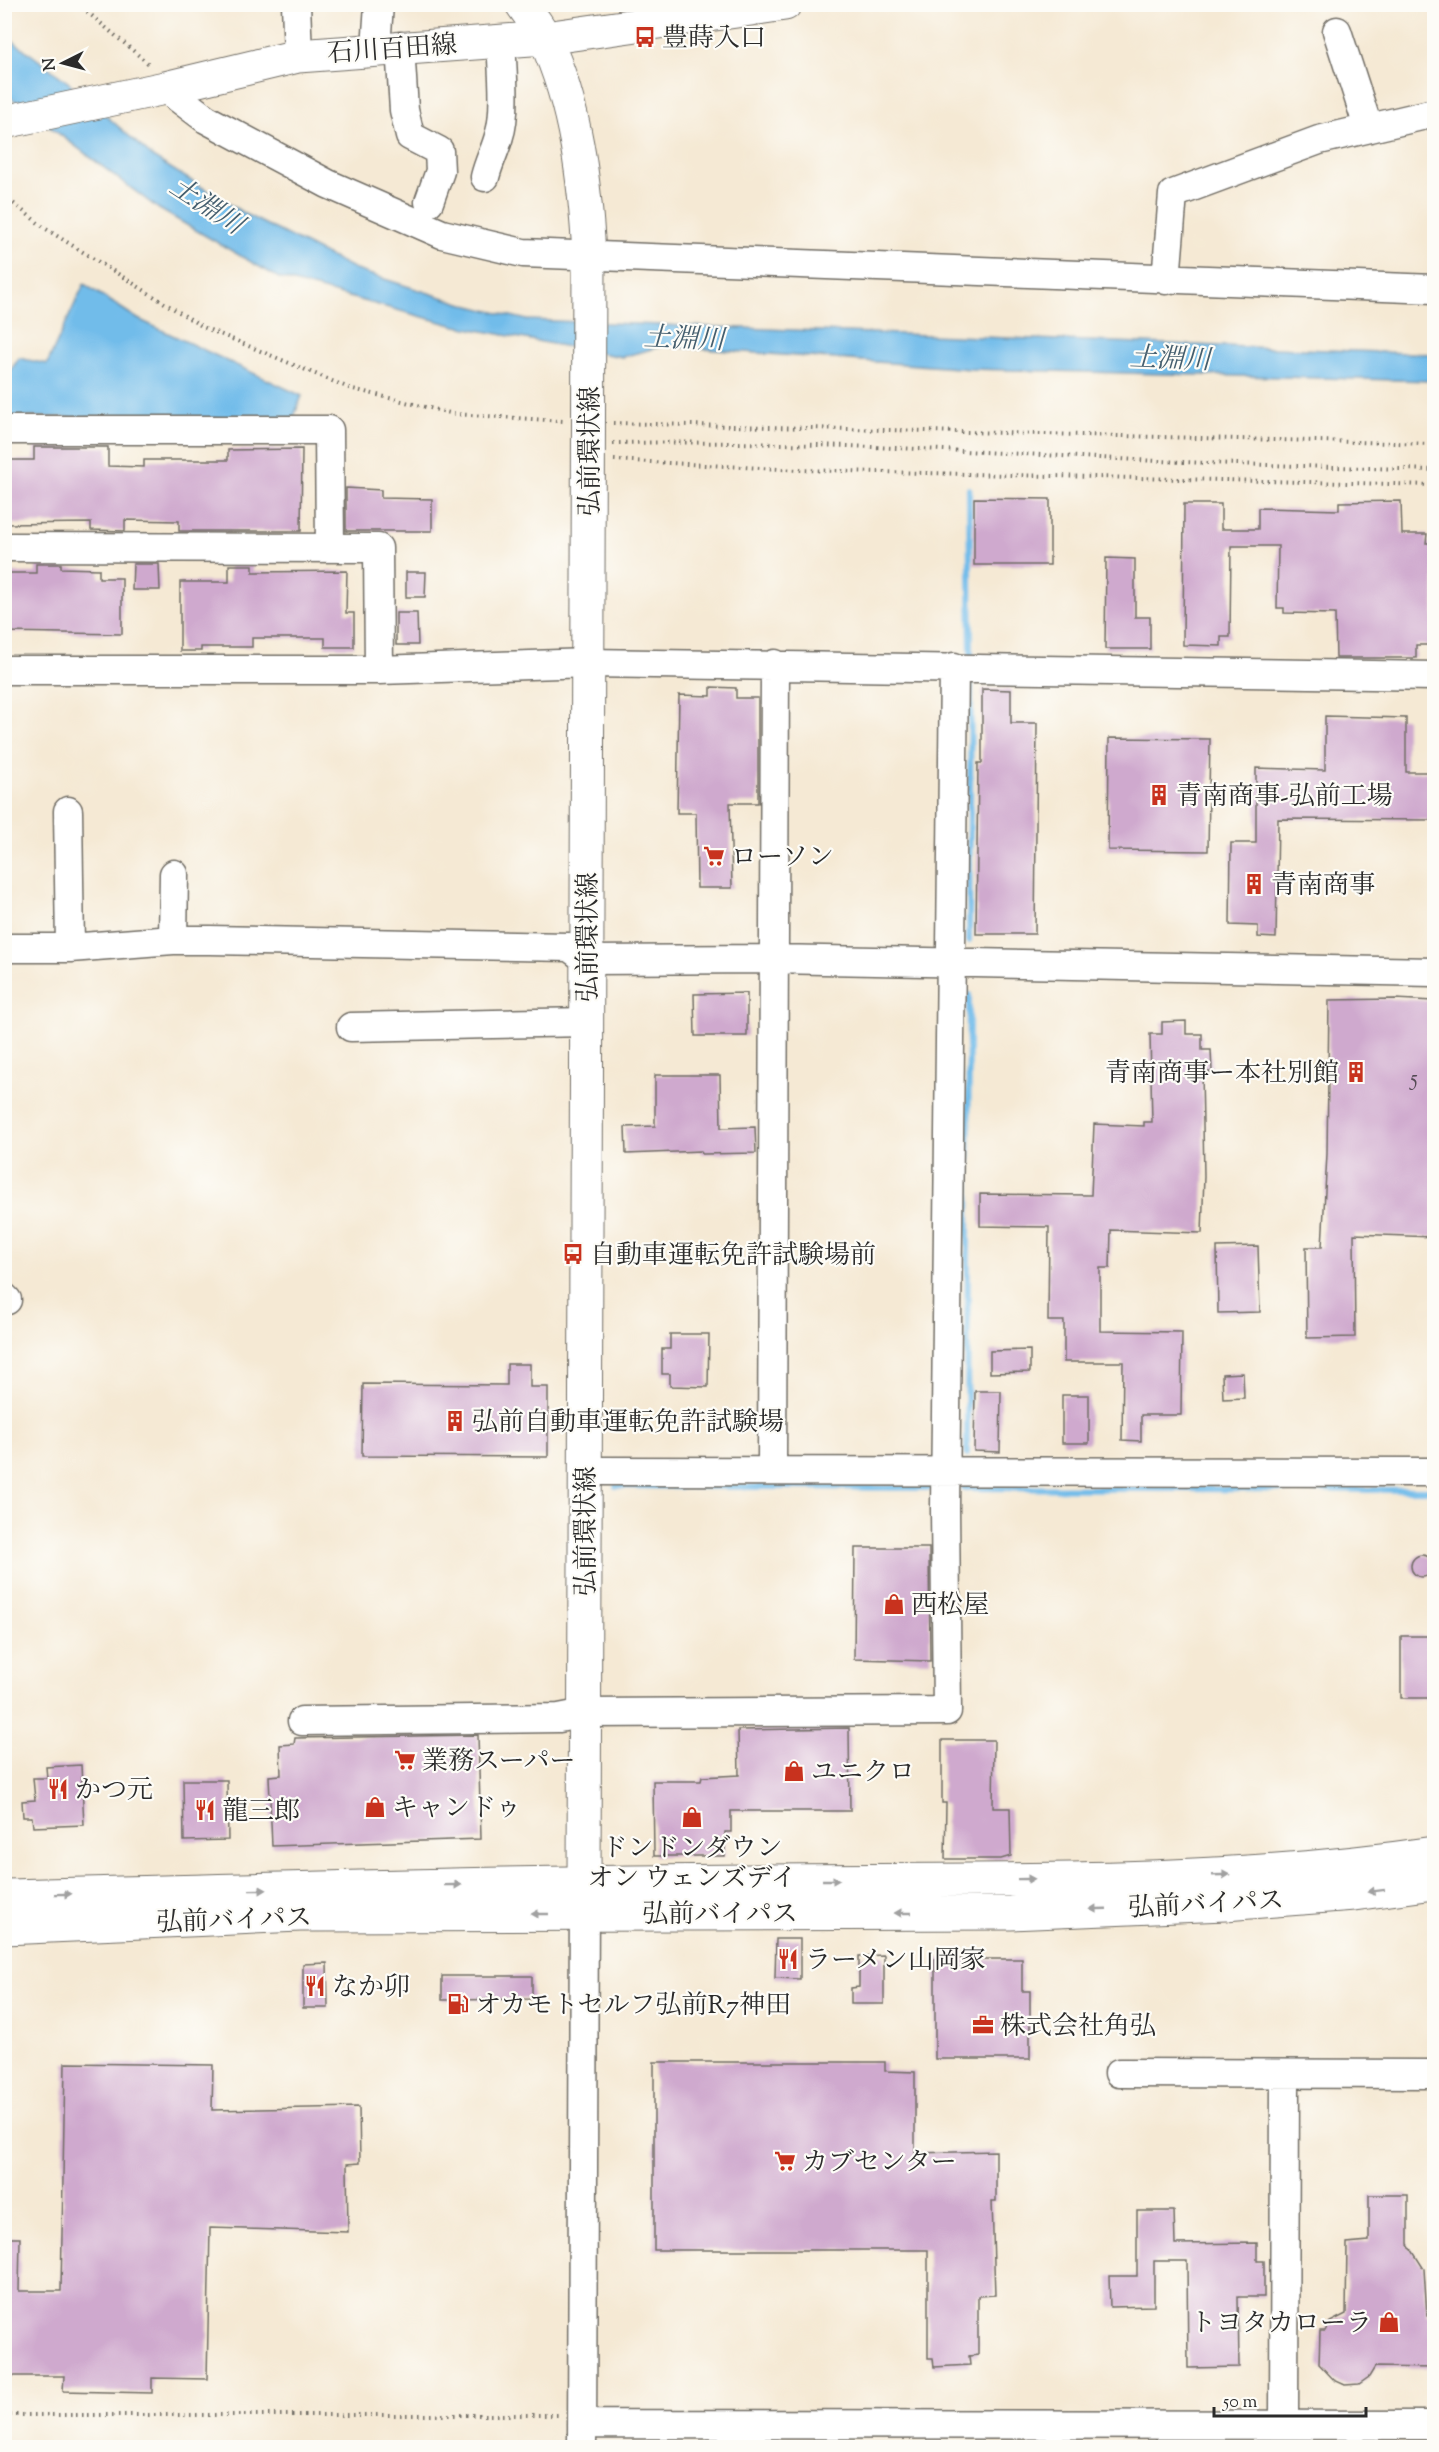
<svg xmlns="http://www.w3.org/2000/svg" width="1439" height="2452" font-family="'Sorts Mill Goudy','Noto Serif JP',serif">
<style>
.water{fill:#71bcea;stroke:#4e748a;stroke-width:1.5}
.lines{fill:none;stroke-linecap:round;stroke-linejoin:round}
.stream{stroke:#71bcea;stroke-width:6}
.building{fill:#cfa9ce}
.minor-casing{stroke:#726e66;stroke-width:31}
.major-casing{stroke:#726e66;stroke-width:35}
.highway-casing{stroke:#726e66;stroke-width:35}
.path{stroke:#726e66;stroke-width:4;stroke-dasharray:1.5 4.5;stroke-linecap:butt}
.minor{stroke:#fff;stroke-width:28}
.major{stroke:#fff;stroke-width:33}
.highway{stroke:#fff;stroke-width:33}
.oneway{fill:#a0a0a0}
.labels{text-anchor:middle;stroke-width:4.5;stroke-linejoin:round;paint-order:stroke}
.number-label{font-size:22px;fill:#544a54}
.poi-label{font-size:26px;fill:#2b2b2b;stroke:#fdfcf7;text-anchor:start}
.street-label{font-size:26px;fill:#2b2b2b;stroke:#fdfcf7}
.water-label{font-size:27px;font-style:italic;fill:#445e6e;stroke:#fdfcf7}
</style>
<rect width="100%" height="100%" fill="#fdfcf7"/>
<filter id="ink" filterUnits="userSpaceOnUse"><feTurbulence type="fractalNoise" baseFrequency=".0167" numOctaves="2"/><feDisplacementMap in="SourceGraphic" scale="12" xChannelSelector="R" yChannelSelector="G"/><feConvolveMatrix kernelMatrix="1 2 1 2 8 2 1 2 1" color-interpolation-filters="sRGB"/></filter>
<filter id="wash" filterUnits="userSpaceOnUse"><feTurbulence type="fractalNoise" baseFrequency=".008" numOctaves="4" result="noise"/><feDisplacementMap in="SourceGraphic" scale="24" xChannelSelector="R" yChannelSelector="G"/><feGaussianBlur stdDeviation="1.35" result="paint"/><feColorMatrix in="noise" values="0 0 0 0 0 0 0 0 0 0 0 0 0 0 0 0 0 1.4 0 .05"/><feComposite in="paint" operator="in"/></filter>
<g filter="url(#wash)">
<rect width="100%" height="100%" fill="#f5e9d4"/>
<!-- water -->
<path class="water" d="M 4,34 L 69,83 L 154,158 L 247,215 L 359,271 L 470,306 L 527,320 L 1434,354 L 1434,381 L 971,369 L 663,346 L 622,357 L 456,326 L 279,278 L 159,209 L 5,93 Z
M 84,284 L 138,319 L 302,396 L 293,419 L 5,417 L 4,380 L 19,358 L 47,364 Z"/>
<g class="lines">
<!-- stream -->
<path class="stream" d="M 969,489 L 971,656
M 969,941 L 971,680
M 967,1454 L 969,995
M 616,1486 L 934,1488
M 964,1488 L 1434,1490"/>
</g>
<g id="blocks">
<!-- building -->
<path class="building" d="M 34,447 L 108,447 L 108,466 L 144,467 L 144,460 L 228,460 L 228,450 L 302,449 L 301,531 L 179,531 L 179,521 L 125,520 L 125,531 L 91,530 L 91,523 L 4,524 L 4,460 L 34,460 Z
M 346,488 L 381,490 L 381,498 L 432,499 L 432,531 L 346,531 Z
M 974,498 L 1050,499 L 1050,565 L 974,565 Z
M 1401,501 L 1402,534 L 1427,534 L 1426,543 L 1434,543 L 1434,645 L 1416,645 L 1416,658 L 1336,658 L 1335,614 L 1284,613 L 1284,608 L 1277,608 L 1278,546 L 1231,546 L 1230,637 L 1221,637 L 1221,646 L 1183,645 L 1184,504 L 1221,504 L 1221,529 L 1258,529 L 1258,508 L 1339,510 L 1339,502 Z
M 1106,558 L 1135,559 L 1135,617 L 1150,617 L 1150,649 L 1105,649 Z
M 36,564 L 61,564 L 61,568 L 99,569 L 99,578 L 122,578 L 122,634 L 4,632 L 4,573 L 36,573 Z
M 133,564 L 159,564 L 160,590 L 132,590 Z
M 229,565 L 253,565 L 253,572 L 347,571 L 346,613 L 354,613 L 354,647 L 325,647 L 325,638 L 252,638 L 252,647 L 201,647 L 201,651 L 180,651 L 180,582 L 229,582 Z
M 406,572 L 426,572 L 425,597 L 406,597 Z
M 396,613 L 417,613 L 418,645 L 396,645 Z
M 711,687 L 736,688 L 736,698 L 758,698 L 758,803 L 730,803 L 732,888 L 697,888 L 696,813 L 677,813 L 679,695 L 711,696 Z
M 982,689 L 1011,690 L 1011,723 L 1037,723 L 1035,934 L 976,934 L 978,763 L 982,763 Z
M 1325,716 L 1406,718 L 1406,772 L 1434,772 L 1434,820 L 1278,819 L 1276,938 L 1258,937 L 1258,926 L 1230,925 L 1231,843 L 1256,843 L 1256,768 L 1325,770 Z
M 1109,738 L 1210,739 L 1208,851 L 1108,850 Z
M 747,993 L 747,1036 L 695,1036 L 694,994 Z
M 1395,999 L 1434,1001 L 1434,1237 L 1354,1234 L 1355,1337 L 1307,1338 L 1306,1247 L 1322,1247 L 1327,1154 L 1329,1000 Z
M 1186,1021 L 1186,1034 L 1202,1034 L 1202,1050 L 1211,1050 L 1212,1072 L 1202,1072 L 1204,1176 L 1202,1233 L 1111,1230 L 1110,1268 L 1100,1268 L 1100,1331 L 1182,1332 L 1181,1415 L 1141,1415 L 1141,1441 L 1122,1440 L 1123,1362 L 1064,1362 L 1064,1321 L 1048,1321 L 1049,1227 L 980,1226 L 980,1194 L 1091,1195 L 1094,1124 L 1144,1126 L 1144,1122 L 1152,1122 L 1150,1034 L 1162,1034 L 1162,1022 Z
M 655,1075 L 720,1075 L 721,1128 L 755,1127 L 756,1153 L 702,1154 L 701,1151 L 626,1154 L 625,1127 L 655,1126 Z
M 1258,1246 L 1260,1312 L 1218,1313 L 1217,1247 Z
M 670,1334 L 709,1334 L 708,1387 L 670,1386 L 670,1374 L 662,1374 L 662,1349 L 670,1349 Z
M 1030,1350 L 1030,1372 L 990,1373 L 990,1351 Z
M 507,1364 L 530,1364 L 530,1387 L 548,1387 L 548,1457 L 362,1456 L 363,1384 L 507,1385 Z
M 1243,1373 L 1244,1398 L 1223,1399 L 1222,1374 Z
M 975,1391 L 1001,1391 L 1000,1452 L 974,1451 Z
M 1062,1395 L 1089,1395 L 1089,1443 L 1062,1443 Z
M 855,1548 L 929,1548 L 930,1661 L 854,1659 Z
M1411 1566a11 11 0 1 1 22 0a11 11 0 1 1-22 0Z
M 1401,1636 L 1432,1636 L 1432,1698 L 1401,1698 Z
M 849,1728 L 850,1811 L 731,1811 L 731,1832 L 725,1832 L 725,1856 L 654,1856 L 653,1781 L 701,1781 L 702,1777 L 739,1775 L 738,1730 Z
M 478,1735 L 481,1839 L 272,1846 L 269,1776 L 281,1775 L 280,1745 L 294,1744 L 295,1738 Z
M 942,1740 L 994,1740 L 993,1808 L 1010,1808 L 1011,1856 L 1001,1859 L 945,1859 L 946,1803 L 942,1803 Z
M 81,1765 L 84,1825 L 33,1827 L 32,1817 L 23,1817 L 22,1801 L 35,1800 L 33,1778 L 47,1778 L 46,1767 Z
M 183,1780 L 227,1780 L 228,1840 L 184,1841 Z
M 776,1939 L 800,1939 L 800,1979 L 775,1978 Z
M 884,1955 L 884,2004 L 851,2004 L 851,1988 L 859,1987 L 859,1956 Z
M 935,1959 L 1022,1959 L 1022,1991 L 1030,1991 L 1030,2059 L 935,2059 Z
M 327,1963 L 328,2008 L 303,2008 L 303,1964 Z
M 442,1976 L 532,1976 L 532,1999 L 442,2000 Z
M 654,2062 L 885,2062 L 885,2071 L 915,2072 L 915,2153 L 996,2151 L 996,2201 L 992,2201 L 995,2295 L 978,2296 L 978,2355 L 969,2356 L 970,2365 L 934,2367 L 933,2358 L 928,2358 L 928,2250 L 654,2250 Z
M 65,2063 L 213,2065 L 212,2110 L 359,2107 L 360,2163 L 347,2164 L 348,2232 L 210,2228 L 207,2379 L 152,2378 L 152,2393 L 63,2391 L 64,2376 L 4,2376 L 4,2238 L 20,2238 L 19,2291 L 61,2291 Z
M 1369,2195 L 1408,2195 L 1408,2244 L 1424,2269 L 1427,2316 L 1434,2315 L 1434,2368 L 1375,2367 L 1369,2377 L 1359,2384 L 1345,2385 L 1334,2380 L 1319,2364 L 1320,2331 L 1325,2331 L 1330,2322 L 1346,2314 L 1347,2243 L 1369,2241 Z
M 1137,2211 L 1174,2211 L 1175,2244 L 1257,2243 L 1257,2261 L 1264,2261 L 1264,2297 L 1238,2297 L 1239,2367 L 1188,2368 L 1187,2261 L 1154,2261 L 1154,2306 L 1110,2307 L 1109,2276 L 1137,2276 Z"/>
</g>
</g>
<g filter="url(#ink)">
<use href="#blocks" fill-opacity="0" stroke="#726e66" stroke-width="1.5"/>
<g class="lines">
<defs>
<path id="minor" d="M 296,4 L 298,56
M 1337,31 L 1368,127
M 400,46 L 404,110 L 410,136 L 439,151 L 440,171 L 429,202
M 376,48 L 379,4
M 165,88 L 206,119 L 328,184 L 442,234 L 523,253 L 1434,289
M 485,177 C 489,161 495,151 499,136 C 507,113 502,66 501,41
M 1166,280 L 1173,194 L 1319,140 L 1434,113
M 4,430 L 329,430 L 330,548
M 4,547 L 378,548 L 379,670
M 4,670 L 379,670 L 588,663 L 1434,676
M 68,811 L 70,948
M 173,940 L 174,874
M 4,948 L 70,948 L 173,940 L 210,940 L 569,947 L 587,960 L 774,959 L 1434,972
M 351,1027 L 587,1022
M 4,1297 L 7,1300
M 772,1470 L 775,664
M 586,1471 L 1434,1472
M 302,1721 L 559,1718 L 585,1713 L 947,1711 L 945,1508 L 954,667
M 1119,2073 L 1434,2074
M 582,2424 L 1434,2425
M 1284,2425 L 1285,2074
M 582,2448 L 584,1892"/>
<path id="major" d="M 522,4 C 530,16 540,27 545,39 C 576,106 585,183 589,255 L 584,1882
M 4,122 L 165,88 L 298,56 L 545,38 L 785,4"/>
<path id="highway" d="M 4,1896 C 254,1890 503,1882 752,1881 C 980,1879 1209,1886 1434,1853
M 4,1928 L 300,1915 L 1010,1913 L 1225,1904 L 1354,1894 L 1434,1883"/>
</defs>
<!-- minor casing -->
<use href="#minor" class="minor-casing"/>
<!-- major casing -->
<use href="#major" class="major-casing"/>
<!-- highway casing -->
<use href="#highway" class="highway-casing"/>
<!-- path -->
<path class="path" d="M 78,4 L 150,65
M 4,196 L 46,229 L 203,327 L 349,388 L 454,414 L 563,421
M 613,423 L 1434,444
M 613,443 C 795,440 976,452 1158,461 C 1250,465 1342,467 1434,470
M 614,460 L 798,470 L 1434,485
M 4,2415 L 559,2415"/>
<!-- minor -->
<use href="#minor" class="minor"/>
<!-- major -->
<use href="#major" class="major"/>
<!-- highway -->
<use href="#highway" class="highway"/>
</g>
<!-- one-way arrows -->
<defs><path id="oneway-solid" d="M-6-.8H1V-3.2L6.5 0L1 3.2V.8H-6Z" transform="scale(1.5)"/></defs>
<g class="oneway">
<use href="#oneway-solid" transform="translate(1221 1875) rotate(-2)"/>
<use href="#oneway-solid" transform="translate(1026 1879) rotate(-1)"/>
<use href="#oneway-solid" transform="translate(831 1880)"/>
<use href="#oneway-solid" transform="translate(453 1885) rotate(-1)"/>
<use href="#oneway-solid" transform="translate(258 1890) rotate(-1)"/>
<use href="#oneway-solid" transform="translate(1376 1891) rotate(173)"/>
<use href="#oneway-solid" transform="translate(63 1894) rotate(-1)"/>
<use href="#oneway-solid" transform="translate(1098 1909) rotate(178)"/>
<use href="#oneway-solid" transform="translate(903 1913) rotate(180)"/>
<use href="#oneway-solid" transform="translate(540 1914) rotate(180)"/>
</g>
</g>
<!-- icons -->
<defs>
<symbol id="bus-bare" viewBox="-9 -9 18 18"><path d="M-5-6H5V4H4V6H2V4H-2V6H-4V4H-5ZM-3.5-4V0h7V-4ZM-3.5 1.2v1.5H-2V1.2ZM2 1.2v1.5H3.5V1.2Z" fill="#c8321e" stroke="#fdfcf7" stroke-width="2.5" paint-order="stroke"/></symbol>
<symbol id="building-bare" viewBox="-9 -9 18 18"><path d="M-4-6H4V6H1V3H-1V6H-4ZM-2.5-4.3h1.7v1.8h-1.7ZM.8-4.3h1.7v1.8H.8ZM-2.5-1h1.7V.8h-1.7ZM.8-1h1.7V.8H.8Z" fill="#c8321e" stroke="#fdfcf7" stroke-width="2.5" paint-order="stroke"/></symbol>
<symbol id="supermarket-bare" viewBox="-9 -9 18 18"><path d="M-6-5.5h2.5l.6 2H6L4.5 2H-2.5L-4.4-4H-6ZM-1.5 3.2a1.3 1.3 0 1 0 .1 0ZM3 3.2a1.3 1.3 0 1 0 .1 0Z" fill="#c8321e" stroke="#fdfcf7" stroke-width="2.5" paint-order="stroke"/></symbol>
<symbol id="shop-bare" viewBox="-9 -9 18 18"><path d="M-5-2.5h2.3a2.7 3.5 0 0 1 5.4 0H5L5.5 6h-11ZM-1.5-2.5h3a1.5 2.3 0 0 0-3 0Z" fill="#c8321e" stroke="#fdfcf7" stroke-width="2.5" paint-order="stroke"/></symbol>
<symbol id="restaurant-bare" viewBox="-9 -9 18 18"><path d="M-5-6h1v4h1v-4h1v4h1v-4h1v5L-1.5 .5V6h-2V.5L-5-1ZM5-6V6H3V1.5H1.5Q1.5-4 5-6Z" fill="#c8321e" stroke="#fdfcf7" stroke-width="2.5" paint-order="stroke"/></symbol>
<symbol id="fuel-bare" viewBox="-9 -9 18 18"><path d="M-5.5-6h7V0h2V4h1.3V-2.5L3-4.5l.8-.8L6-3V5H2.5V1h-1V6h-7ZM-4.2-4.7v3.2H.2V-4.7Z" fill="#c8321e" stroke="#fdfcf7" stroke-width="2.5" paint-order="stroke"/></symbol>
<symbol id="office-bare" viewBox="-9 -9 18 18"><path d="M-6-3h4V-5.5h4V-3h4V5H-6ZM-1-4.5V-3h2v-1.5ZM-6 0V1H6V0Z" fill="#c8321e" stroke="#fdfcf7" stroke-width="2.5" paint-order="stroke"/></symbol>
</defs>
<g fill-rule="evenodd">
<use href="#bus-bare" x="630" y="22" width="30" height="30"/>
<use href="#building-bare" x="1144" y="780" width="30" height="30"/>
<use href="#supermarket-bare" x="699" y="841" width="30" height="30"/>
<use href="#building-bare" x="1239" y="869" width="30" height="30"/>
<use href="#building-bare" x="1341" y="1057" width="30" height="30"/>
<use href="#bus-bare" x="558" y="1239" width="30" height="30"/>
<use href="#building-bare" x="440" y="1406" width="30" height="30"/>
<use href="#shop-bare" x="879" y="1589" width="30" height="30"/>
<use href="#supermarket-bare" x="390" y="1745" width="30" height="30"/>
<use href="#shop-bare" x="779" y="1756" width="30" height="30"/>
<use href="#restaurant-bare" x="43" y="1774" width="30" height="30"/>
<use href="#shop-bare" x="360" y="1792" width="30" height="30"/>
<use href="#restaurant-bare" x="190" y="1795" width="30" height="30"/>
<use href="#shop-bare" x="677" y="1802" width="30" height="30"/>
<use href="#restaurant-bare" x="773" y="1944" width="30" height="30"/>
<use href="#restaurant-bare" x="300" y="1971" width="30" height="30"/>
<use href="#fuel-bare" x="443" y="1989" width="30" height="30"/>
<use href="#office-bare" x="968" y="2010" width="30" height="30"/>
<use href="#supermarket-bare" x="770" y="2146" width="30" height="30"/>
<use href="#shop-bare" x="1374" y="2307" width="30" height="30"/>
</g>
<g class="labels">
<!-- number labels -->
<g class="number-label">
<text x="1414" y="1085">5</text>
</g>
<!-- poi labels -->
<g class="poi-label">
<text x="662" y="46">豊蒔入口</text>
<text x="1176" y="804">青南商事-弘前工場</text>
<text x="731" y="865">ローソン</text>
<text x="1271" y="893">青南商事</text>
<text x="1339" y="1081" text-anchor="end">青南商事ー本社別館</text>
<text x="590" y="1263">自動車運転免許試験場前</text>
<text x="472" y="1430">弘前自動車運転免許試験場</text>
<text x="911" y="1613">西松屋</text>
<text x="422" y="1769">業務スーパー</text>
<text x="811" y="1780">ユニクロ</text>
<text x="75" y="1798">かつ元</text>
<text x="392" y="1816">キャンドゥ</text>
<text x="222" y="1819">龍三郎</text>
<text x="692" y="1856" text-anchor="middle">ドンドンダウン<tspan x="692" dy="30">オン ウェンズデイ</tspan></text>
<text x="805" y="1968">ラーメン山岡家</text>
<text x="332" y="1995">なか卯</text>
<text x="475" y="2013">オカモトセルフ弘前R7神田</text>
<text x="1000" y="2034">株式会社角弘</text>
<text x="802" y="2170">カブセンター</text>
<text x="1372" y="2331" text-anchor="end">トヨタカローラ</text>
</g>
<!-- street labels -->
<g class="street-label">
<text transform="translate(392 48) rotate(-4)" y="9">石川百田線</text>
<text transform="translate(589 451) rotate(-90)" y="9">弘前環状線</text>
<text transform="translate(587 937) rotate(-90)" y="9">弘前環状線</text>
<text transform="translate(585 1531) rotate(-90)" y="9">弘前環状線</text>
<text transform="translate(1206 1903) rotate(-3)" y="9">弘前バイパス</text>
<text x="720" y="1922">弘前バイパス</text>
<text transform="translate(234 1919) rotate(-2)" y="9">弘前バイパス</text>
</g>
<!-- water labels -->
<g class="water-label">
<text transform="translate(207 205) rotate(33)" y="9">土淵川</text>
<text transform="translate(684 338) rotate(2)" y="9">土淵川</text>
<text transform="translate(1170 358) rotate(2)" y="9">土淵川</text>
</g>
</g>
<!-- margin -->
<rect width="1439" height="2452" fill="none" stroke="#fdfcf7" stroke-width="24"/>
<!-- north arrow -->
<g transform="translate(63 63) rotate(264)" stroke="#fdfcf7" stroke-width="4.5" paint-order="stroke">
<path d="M0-4.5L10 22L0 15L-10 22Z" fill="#2b2b2b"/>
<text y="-9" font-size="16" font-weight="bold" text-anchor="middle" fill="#2b2b2b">N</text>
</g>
<!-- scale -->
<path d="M1214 2407v9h152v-9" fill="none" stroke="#2b2b2b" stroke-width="3"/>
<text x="1223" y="2407" font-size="18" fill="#2b2b2b" stroke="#fdfcf7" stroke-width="4.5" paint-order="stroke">50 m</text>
</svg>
